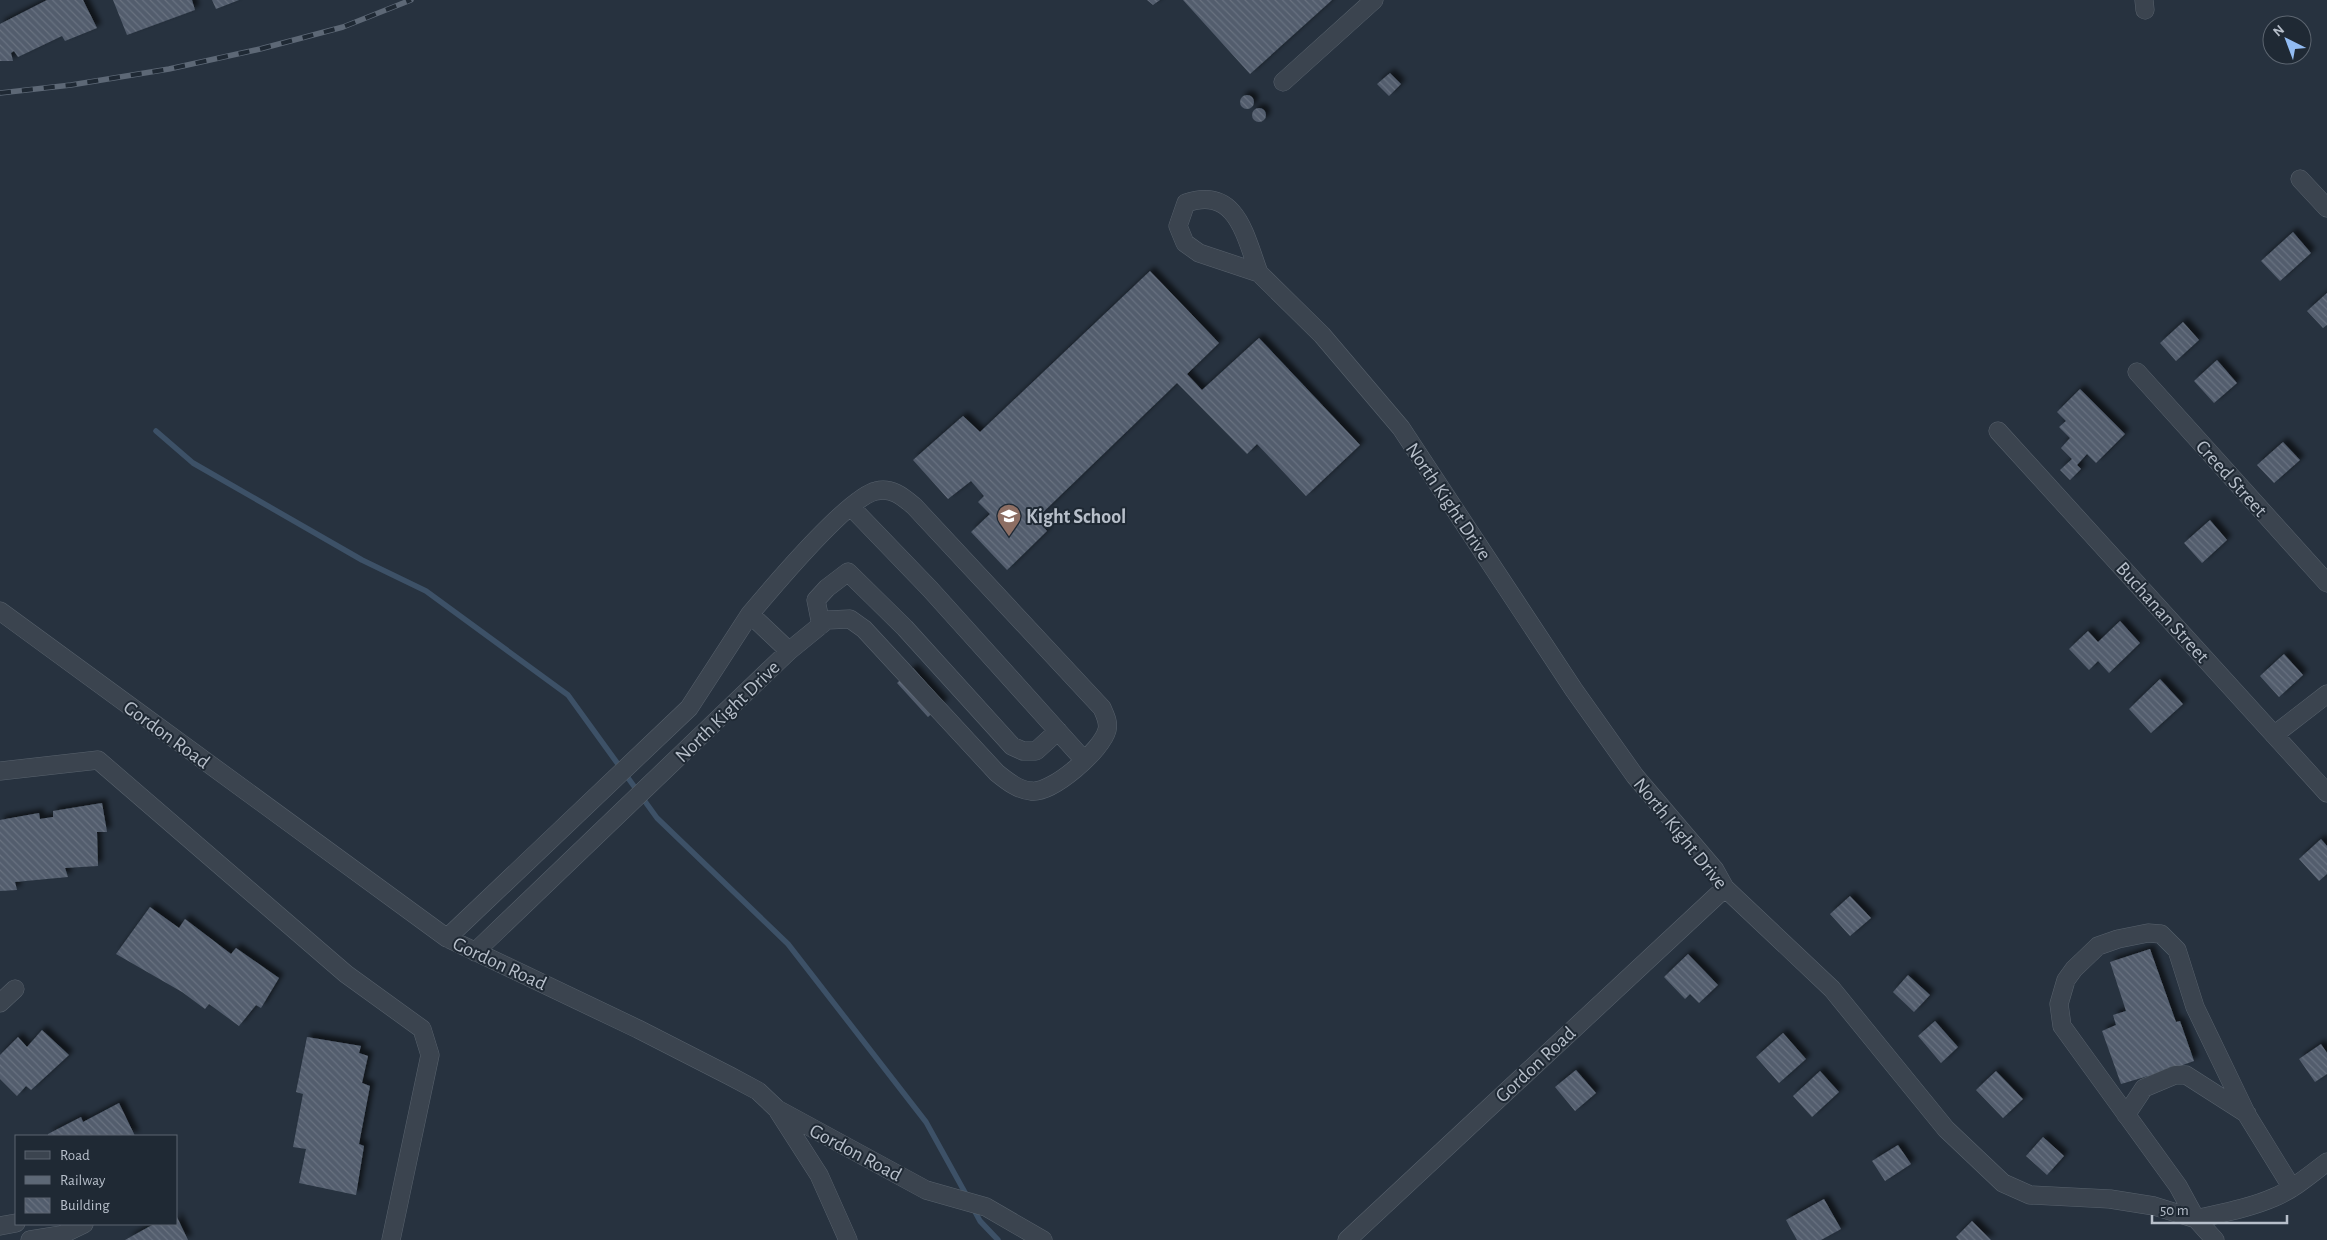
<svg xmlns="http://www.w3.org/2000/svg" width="2327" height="1240" font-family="'Alegreya Sans',sans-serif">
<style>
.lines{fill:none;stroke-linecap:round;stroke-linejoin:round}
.stream{stroke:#3d5167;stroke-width:5.5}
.building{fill:url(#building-back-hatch);filter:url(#shadow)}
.minor-casing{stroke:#58626d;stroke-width:19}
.minor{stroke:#3b444f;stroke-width:18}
.rail-casing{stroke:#5d6876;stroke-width:5.5}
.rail{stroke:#1f2934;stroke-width:4;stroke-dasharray:11;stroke-linecap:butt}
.labels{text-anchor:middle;stroke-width:4;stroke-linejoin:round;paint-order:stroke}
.street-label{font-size:20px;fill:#b7bfca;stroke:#1f2934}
.poi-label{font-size:20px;font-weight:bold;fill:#b7bfca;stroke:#1f2934;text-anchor:start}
</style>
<defs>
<pattern id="building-back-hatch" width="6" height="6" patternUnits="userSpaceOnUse" patternTransform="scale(1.25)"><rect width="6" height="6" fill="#525d6d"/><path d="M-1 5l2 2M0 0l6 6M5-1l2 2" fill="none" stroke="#697280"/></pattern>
<filter id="shadow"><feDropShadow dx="4.5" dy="-4.5" stdDeviation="2.5" flood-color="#0009"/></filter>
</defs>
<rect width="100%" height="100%" fill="#27323f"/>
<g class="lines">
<!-- stream -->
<path class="stream" d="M 156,431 L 193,463 L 362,560 L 426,591 L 568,695 L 657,818 L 788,944 L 926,1122 L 968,1198
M 973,1208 L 980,1221 L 998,1240"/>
</g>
<!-- building -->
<path class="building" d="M 47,0 L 83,0 L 97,28 L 65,41 L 62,36 L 18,57 L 14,51 L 11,53 L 13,61 L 0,61 L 0,24 Z
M 113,0 L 192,0 L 195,10 L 127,35 Z
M 212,0 L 239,0 L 216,9 Z
M 1147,0 L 1160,0 L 1153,5 Z
M 1183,0 L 1332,0 L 1250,74 Z
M 1390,73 L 1401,84 L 1389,96 L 1377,84 Z
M1240 102a7 7 0 1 1 14 0a7 7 0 1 1-14 0Z
M1252 115a7 7 0 1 1 14 0a7 7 0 1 1-14 0Z
M 2293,232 L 2311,253 L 2280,281 L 2261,261 Z
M 1150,271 L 1219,343 L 1187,374 L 1202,390 L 1259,338 L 1360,445 L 1306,496 L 1257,444 L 1247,454 L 1177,383 L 1036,519 L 1047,531 L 1007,570 L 971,532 L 990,514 L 978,502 L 984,496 L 971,481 L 948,499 L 913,460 L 963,416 L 980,432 Z
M 2327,293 L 2327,325 L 2323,328 L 2307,311 Z
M 2183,322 L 2199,340 L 2176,361 L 2160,343 Z
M 2217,360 L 2237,383 L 2214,403 L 2194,381 Z
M 2080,389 L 2125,434 L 2096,463 L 2087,454 L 2077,465 L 2081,469 L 2070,480 L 2060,470 L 2072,459 L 2061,448 L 2070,438 L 2059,427 L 2066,421 L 2057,412 Z
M 2283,442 L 2300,460 L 2274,483 L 2257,465 Z
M 2210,520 L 2227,540 L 2202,563 L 2184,543 Z
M 2120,621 L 2140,643 L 2109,673 L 2098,661 L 2089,670 L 2069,649 L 2088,631 L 2098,642 Z
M 2284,654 L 2303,675 L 2279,697 L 2260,676 Z
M 913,668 L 944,703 L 928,717 L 897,683 Z
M 2160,679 L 2183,704 L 2151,733 L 2129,709 Z
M 102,803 L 107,832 L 97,832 L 98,866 L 65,868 L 68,877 L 15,882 L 17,890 L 0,891 L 0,820 L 39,813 L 40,819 L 53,817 L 53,811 Z
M 2321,839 L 2327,846 L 2327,874 L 2319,881 L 2299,859 Z
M 1850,896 L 1871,918 L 1850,936 L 1830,914 Z
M 150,907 L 179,928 L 185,919 L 231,954 L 236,948 L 279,978 L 261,1008 L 256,1005 L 239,1026 L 209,1004 L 205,1009 L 182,992 L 116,954 Z
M 2150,949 L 2176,1022 L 2180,1021 L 2194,1061 L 2166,1071 L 2153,1091 L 2148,1076 L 2121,1084 L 2102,1031 L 2116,1025 L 2113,1015 L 2126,1011 L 2110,962 Z
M 1688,954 L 1718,985 L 1699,1003 L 1690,994 L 1685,999 L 1664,977 Z
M 1908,975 L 1930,995 L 1914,1012 L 1893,992 Z
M 1935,1021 L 1958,1047 L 1941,1063 L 1918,1036 Z
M 42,1030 L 69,1055 L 31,1090 L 26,1086 L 17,1096 L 0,1079 L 0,1055 L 18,1037 L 27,1047 Z
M 1783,1033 L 1806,1059 L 1779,1083 L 1756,1057 Z
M 307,1037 L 361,1046 L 359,1053 L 368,1056 L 362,1083 L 370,1086 L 359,1144 L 364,1146 L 356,1195 L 299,1183 L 306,1149 L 293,1147 L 303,1094 L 296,1092 Z
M 2321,1044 L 2327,1053 L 2327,1074 L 2315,1082 L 2299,1059 Z
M 1576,1070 L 1596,1093 L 1575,1111 L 1555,1087 Z
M 1820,1071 L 1839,1092 L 1812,1117 L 1793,1096 Z
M 1996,1071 L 2023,1099 L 2003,1118 L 1976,1090 Z
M 119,1103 L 135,1136 L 48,1136 L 48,1134 L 81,1117 L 83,1122 Z
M 2043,1137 L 2064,1156 L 2047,1175 L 2026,1156 Z
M 1898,1145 L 1911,1164 L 1885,1181 L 1872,1161 Z
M 1824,1199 L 1841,1229 L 1821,1240 L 1797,1240 L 1786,1220 Z
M 176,1215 L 188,1240 L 125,1240 L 154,1224 L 176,1224 Z
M 1972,1221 L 1991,1240 L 1959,1240 L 1956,1237 Z"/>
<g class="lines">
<defs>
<path id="minor" d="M 2144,0 L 2145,10
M 1283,82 L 1374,0
M 2300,179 L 2327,208
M 1259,273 C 1245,236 1237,186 1186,203 L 1178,226 L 1185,243 L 1199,253 L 1259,273 L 1322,335 L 1401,428 L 1574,690 L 1635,776 L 1715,870 L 1725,888 L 1832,989 L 1946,1129 L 2003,1183 L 2030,1195 L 2110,1199 L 2154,1206 L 2196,1219 L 2215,1240
M 2137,372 L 2327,583
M 1998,431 L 2327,793
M 851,507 L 930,589 L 1083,759
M 0,611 L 447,938 L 638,1029 L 730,1076 L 758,1091 L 777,1109 L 926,1190 L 986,1207 L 1043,1240
M 750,614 C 771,589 848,497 876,491 C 892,487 903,497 914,506 L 1102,708 C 1105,715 1109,722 1107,730 C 1102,750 1052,794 1031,791 C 1018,790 1007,781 997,773 L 864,629 L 850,619 L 827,620 L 789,651
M 821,625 L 816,600 L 827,588 L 848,572 L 905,628 L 1012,746 L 1023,751 L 1036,751 L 1058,731
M 2274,735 L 2327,694
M 0,771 L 98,760 L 346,974 L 422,1029 L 430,1055 L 391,1240
M 447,938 L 689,708 L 750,614 L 789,651 L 475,952
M 0,1003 L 15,989
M 778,1111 L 819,1175 L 848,1240
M 2126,1115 L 2144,1088 L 2175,1075 L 2186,1075 L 2247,1114
M 2292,1188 L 2247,1115 L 2195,1007 L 2177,950 L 2161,934 L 2148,933 L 2118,939 L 2098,946 L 2074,969 L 2066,980 L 2059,1004 L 2062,1026 L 2178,1186 L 2196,1219 C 2222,1213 2250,1208 2275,1197 C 2294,1189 2311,1174 2327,1162
M 0,1226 L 16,1223
M 30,1240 L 61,1235 L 84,1224
M 1347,1240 L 1725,888"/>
</defs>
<!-- minor casing -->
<use href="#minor" class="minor-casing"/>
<!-- minor -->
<use href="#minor" class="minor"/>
<defs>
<path id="rail" d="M 0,93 L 71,85 L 169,69 L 260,49 L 343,27 L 411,0"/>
</defs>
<!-- rail casing -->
<use href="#rail" class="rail-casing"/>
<!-- rail -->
<use href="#rail" class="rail"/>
</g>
<!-- icons -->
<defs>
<symbol id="school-pin" viewBox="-11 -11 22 30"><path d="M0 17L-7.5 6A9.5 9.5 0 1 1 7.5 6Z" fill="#8d6e63" stroke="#1f2934"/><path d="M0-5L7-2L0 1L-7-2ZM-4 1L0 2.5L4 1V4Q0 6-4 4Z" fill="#fff"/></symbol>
</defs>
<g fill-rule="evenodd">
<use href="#school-pin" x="995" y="502" width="28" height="38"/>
</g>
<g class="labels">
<!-- street labels -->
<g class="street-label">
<text transform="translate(2232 478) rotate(48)" y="7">Creed Street</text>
<text transform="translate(1449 501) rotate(56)" y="7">North Kight Drive</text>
<text transform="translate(2163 612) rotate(48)" y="7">Buchanan Street</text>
<text transform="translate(727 711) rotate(-44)" y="7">North Kight Drive</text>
<text transform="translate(167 734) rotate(36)" y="7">Gordon Road</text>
<text transform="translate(1681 833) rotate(51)" y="7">North Kight Drive</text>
<text transform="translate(500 963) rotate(25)" y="7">Gordon Road</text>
<text transform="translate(1535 1064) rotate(-43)" y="7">Gordon Road</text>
<text transform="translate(856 1152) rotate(28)" y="7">Gordon Road</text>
</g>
<!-- poi labels -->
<g class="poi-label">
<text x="1026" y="523">Kight School</text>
</g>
</g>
<!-- legend -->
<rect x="15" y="1135" width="162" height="90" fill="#1f2934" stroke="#5c6570"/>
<rect x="25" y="1151" width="25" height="8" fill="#3b444f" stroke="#5c6570"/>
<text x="60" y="1160" font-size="15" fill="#b7bfca">Road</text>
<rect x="25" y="1176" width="25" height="8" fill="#5d6876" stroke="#5c6570"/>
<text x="60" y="1185" font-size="15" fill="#b7bfca">Railway</text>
<rect x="25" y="1198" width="25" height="15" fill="url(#building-back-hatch)" stroke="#5c6570"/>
<text x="60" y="1210" font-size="15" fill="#b7bfca">Building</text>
<!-- north arrow -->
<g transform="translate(2287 40) rotate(318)"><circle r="24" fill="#1f2934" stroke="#5c6570"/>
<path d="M0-4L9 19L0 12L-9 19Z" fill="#92bcf3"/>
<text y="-8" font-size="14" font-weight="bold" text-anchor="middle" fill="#b7bfca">N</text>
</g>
<!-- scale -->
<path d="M2152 1215v8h135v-8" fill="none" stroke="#b7bfca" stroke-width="2.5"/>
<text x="2160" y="1215" font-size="15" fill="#b7bfca" stroke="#1f2934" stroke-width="4" paint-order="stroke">50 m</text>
</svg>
